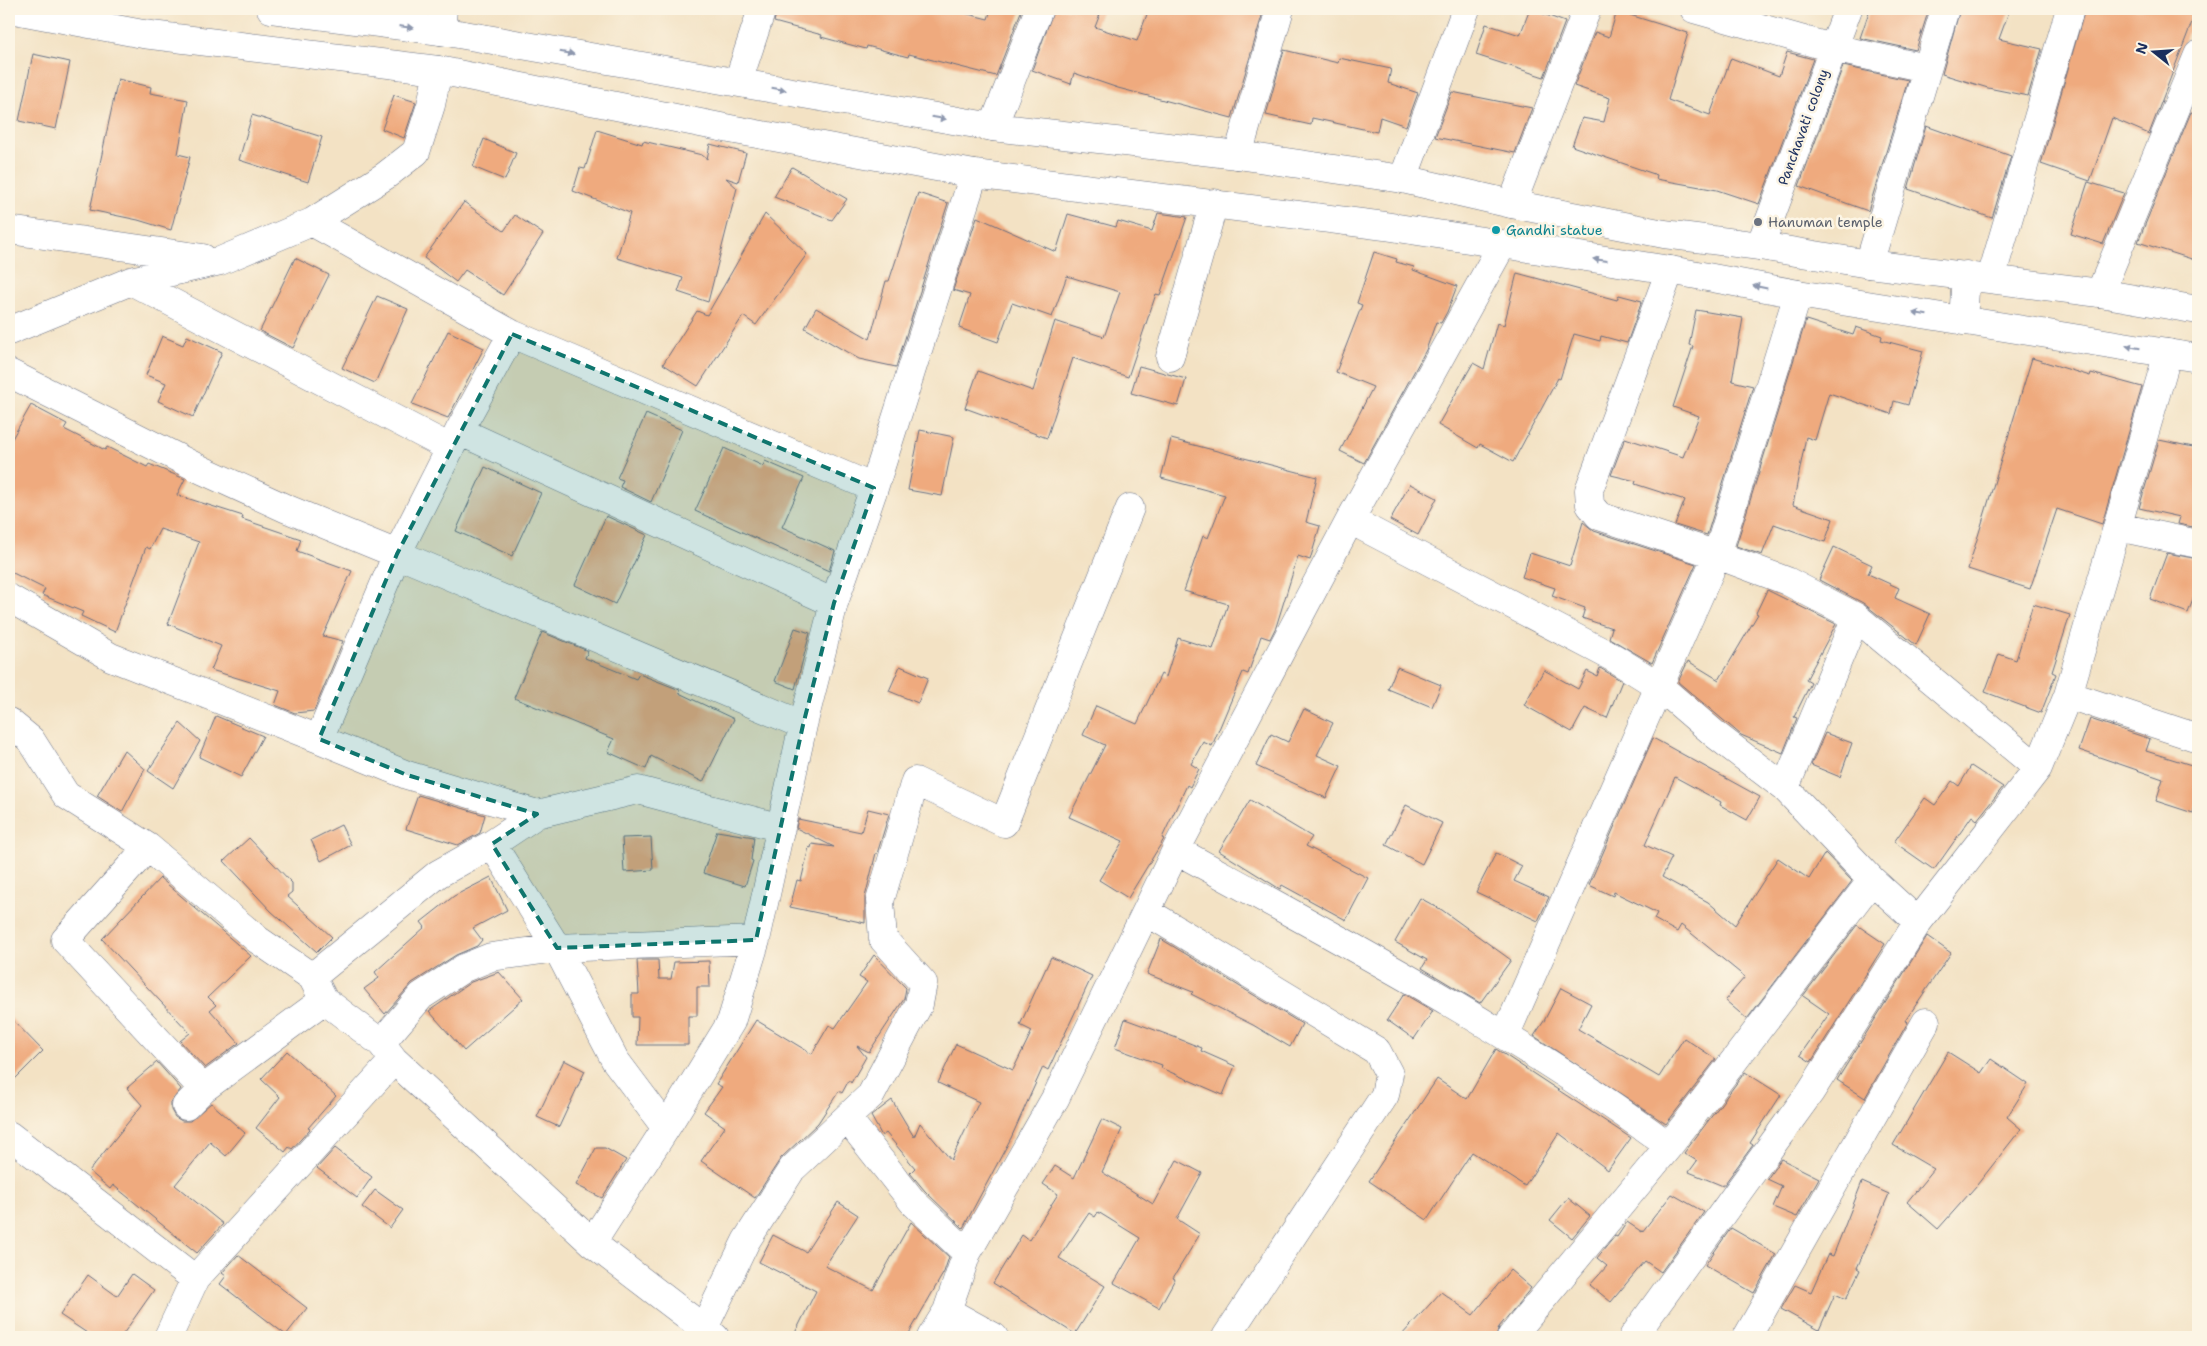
<svg xmlns="http://www.w3.org/2000/svg" width="2207" height="1346" font-family="'Shantell Sans',sans-serif">
<style>
.building{fill:#efaa7e}
.lines{fill:none;stroke-linecap:round;stroke-linejoin:round}
.minor-casing{stroke:#676e82;stroke-width:29}
.major-casing{stroke:#676e82;stroke-width:29}
.minor{stroke:#fff;stroke-width:28}
.major{stroke:#fff;stroke-width:28}
.oneway{fill:#8d97ae}
.marked{fill:#0f766e;fill-opacity:0.2;stroke:#0f766e;stroke-width:4;stroke-dasharray:10 6;stroke-linejoin:round}
.worship-dot{fill:#6b7280;stroke:#fcf5e5;stroke-width:2}
.culture-dot{fill:#0f9aa8;stroke:#fcf5e5;stroke-width:2}
.labels{text-anchor:middle;stroke-width:5;stroke-linejoin:round;paint-order:stroke}
.street-label{font-size:14px;fill:#1b2f5e;stroke:#fcf5e5}
.worship-label{font-size:14px;fill:#5b616d;stroke:#fcf5e5;text-anchor:start}
.culture-label{font-size:14px;fill:#0d838f;stroke:#fcf5e5;text-anchor:start}
</style>
<rect width="100%" height="100%" fill="#fcf5e5"/>
<filter id="ink" filterUnits="userSpaceOnUse"><feTurbulence type="fractalNoise" baseFrequency=".02" numOctaves="2"/><feDisplacementMap in="SourceGraphic" scale="10" xChannelSelector="R" yChannelSelector="G"/><feConvolveMatrix kernelMatrix="1 2 1 2 8 2 1 2 1" color-interpolation-filters="sRGB"/></filter>
<filter id="wash" filterUnits="userSpaceOnUse"><feTurbulence type="fractalNoise" baseFrequency=".0096" numOctaves="4" result="noise"/><feDisplacementMap in="SourceGraphic" scale="20" xChannelSelector="R" yChannelSelector="G"/><feGaussianBlur stdDeviation="1.12" result="paint"/><feColorMatrix in="noise" values="0 0 0 0 0 0 0 0 0 0 0 0 0 0 0 0 0 1.4 0 .05"/><feComposite in="paint" operator="in"/></filter>
<g filter="url(#wash)">
<rect width="100%" height="100%" fill="#f3e2c4"/>
<g id="blocks">
<!-- building -->
<path class="building" d="M 777,9 L 948,9 L 988,19 L 991,9 L 1022,9 L 996,76 L 909,54 L 908,57 L 867,46 L 866,49 L 821,37 L 822,35 L 774,22 Z
M 1054,9 L 1102,9 L 1095,27 L 1137,41 L 1149,9 L 1264,9 L 1232,118 L 1118,88 L 1074,73 L 1071,84 L 1032,70 Z
M 1530,9 L 1565,22 L 1544,77 L 1476,55 L 1486,24 L 1520,35 Z
M 1870,9 L 1929,9 L 1916,50 L 1860,38 Z
M 1960,9 L 2010,9 L 1999,39 L 2042,49 L 2028,96 L 1988,88 L 1942,74 Z
M 2085,9 L 2197,9 L 2149,134 L 2112,118 L 2090,181 L 2041,164 Z
M 1617,11 L 1688,33 L 1668,100 L 1710,115 L 1731,58 L 1779,76 L 1787,52 L 1813,59 L 1759,204 L 1717,190 L 1656,179 L 1657,175 L 1572,146 L 1582,118 L 1604,122 L 1610,98 L 1574,86 L 1595,32 L 1609,37 Z
M 1284,50 L 1338,63 L 1339,58 L 1391,69 L 1388,83 L 1418,93 L 1406,126 L 1380,117 L 1377,132 L 1312,118 L 1311,125 L 1266,115 Z
M 33,54 L 70,62 L 56,129 L 19,121 Z
M 1843,66 L 1908,80 L 1868,211 L 1799,186 Z
M 118,79 L 151,87 L 150,93 L 188,100 L 178,154 L 190,157 L 171,230 L 138,220 L 90,210 Z
M 1452,92 L 1532,108 L 1515,153 L 1435,137 Z
M 394,95 L 416,102 L 404,138 L 382,129 Z
M 2191,112 L 2198,115 L 2198,261 L 2138,242 Z
M 252,115 L 322,137 L 308,182 L 239,160 Z
M 1926,126 L 2011,156 L 1992,218 L 1908,189 Z
M 597,130 L 642,144 L 643,141 L 702,155 L 707,159 L 710,144 L 746,153 L 738,182 L 726,178 L 737,188 L 708,302 L 678,292 L 683,278 L 617,258 L 630,213 L 573,191 L 580,168 L 585,169 Z
M 484,139 L 516,153 L 505,180 L 473,167 Z
M 792,167 L 847,199 L 832,220 L 774,197 Z
M 2088,182 L 2124,193 L 2103,244 L 2071,234 Z
M 918,193 L 948,203 L 896,367 L 859,359 L 805,328 L 816,308 L 870,339 L 886,281 L 889,281 Z
M 464,202 L 504,231 L 515,215 L 543,234 L 503,295 L 465,270 L 456,282 L 424,258 Z
M 1158,213 L 1187,217 L 1160,295 L 1156,294 L 1128,377 L 1073,358 L 1047,438 L 965,408 L 978,371 L 1033,391 L 1055,321 L 1104,337 L 1120,292 L 1067,276 L 1052,317 L 1012,303 L 998,342 L 959,328 L 970,295 L 953,290 L 977,217 L 1056,252 L 1068,214 L 1116,227 L 1118,221 L 1152,231 Z
M 765,214 L 807,254 L 756,325 L 743,316 L 698,386 L 663,364 L 697,311 L 707,315 Z
M 1374,252 L 1397,259 L 1396,262 L 1414,267 L 1413,270 L 1457,286 L 1447,312 L 1441,323 L 1436,322 L 1426,350 L 1364,463 L 1340,451 L 1373,387 L 1336,372 L 1362,305 L 1357,303 Z
M 295,258 L 329,275 L 293,348 L 260,331 Z
M 1517,273 L 1617,300 L 1619,295 L 1642,301 L 1627,343 L 1601,336 L 1600,341 L 1574,334 L 1560,379 L 1558,378 L 1513,462 L 1480,444 L 1478,448 L 1438,425 L 1473,363 L 1484,369 L 1497,323 L 1504,325 Z
M 377,296 L 408,309 L 375,383 L 342,368 Z
M 1696,310 L 1743,318 L 1732,381 L 1753,386 L 1707,535 L 1675,525 L 1685,500 L 1635,484 L 1636,481 L 1611,475 L 1625,438 L 1683,457 L 1699,416 L 1673,407 L 1693,346 L 1689,345 Z
M 1806,320 L 1853,335 L 1856,327 L 1882,336 L 1881,340 L 1923,351 L 1908,405 L 1894,401 L 1891,414 L 1829,393 L 1815,440 L 1806,437 L 1793,505 L 1833,519 L 1825,542 L 1774,524 L 1762,555 L 1736,546 Z
M 448,331 L 484,348 L 448,418 L 412,404 Z
M 162,336 L 183,345 L 187,336 L 222,352 L 193,417 L 158,401 L 166,383 L 146,375 Z
M 2032,358 L 2090,376 L 2091,373 L 2142,387 L 2102,524 L 2057,509 L 2030,589 L 1968,569 Z
M 1139,366 L 1186,379 L 1178,406 L 1131,393 Z
M 31,405 L 67,424 L 64,429 L 105,450 L 107,447 L 147,467 L 149,464 L 185,479 L 177,495 L 243,516 L 242,519 L 301,539 L 297,551 L 352,571 L 323,636 L 343,641 L 314,711 L 295,713 L 275,705 L 280,691 L 211,670 L 221,646 L 168,624 L 199,542 L 160,529 L 150,549 L 146,547 L 115,632 L 81,616 L 83,612 L 42,595 L 45,589 L 9,571 L 9,444 Z
M 646,414 L 682,430 L 651,502 L 620,487 L 623,480 L 617,478 Z
M 920,430 L 954,437 L 942,496 L 908,490 Z
M 1171,439 L 1317,477 L 1306,522 L 1320,526 L 1310,560 L 1298,556 L 1276,627 L 1270,639 L 1261,636 L 1248,674 L 1243,672 L 1212,746 L 1203,742 L 1191,764 L 1199,769 L 1190,787 L 1187,785 L 1162,838 L 1164,839 L 1128,898 L 1099,880 L 1123,841 L 1069,817 L 1105,745 L 1083,735 L 1096,706 L 1137,724 L 1161,674 L 1166,677 L 1178,638 L 1213,649 L 1228,604 L 1184,591 L 1203,536 L 1208,538 L 1225,495 L 1161,478 Z
M 2159,440 L 2198,448 L 2198,528 L 2178,524 L 2180,517 L 2139,508 Z
M 724,448 L 763,466 L 765,461 L 804,478 L 782,527 L 835,551 L 829,571 L 695,511 Z
M 485,467 L 541,493 L 512,556 L 456,531 Z
M 1410,484 L 1437,498 L 1418,535 L 1390,520 Z
M 606,516 L 647,535 L 615,604 L 575,585 Z
M 1583,522 L 1594,531 L 1696,564 L 1652,663 L 1609,638 L 1612,628 L 1582,618 L 1585,608 L 1552,596 L 1555,588 L 1522,577 L 1530,553 L 1570,566 Z
M 1834,547 L 1872,565 L 1868,574 L 1899,588 L 1895,598 L 1930,614 L 1916,645 L 1863,603 L 1819,580 Z
M 2167,553 L 2198,559 L 2198,586 L 2188,613 L 2150,599 Z
M 1767,590 L 1836,624 L 1806,680 L 1811,683 L 1794,717 L 1797,718 L 1783,753 L 1741,735 L 1678,682 L 1688,661 L 1719,680 L 1758,614 L 1756,613 Z
M 2033,604 L 2070,615 L 2052,672 L 2056,674 L 2041,713 L 1985,692 L 1999,654 L 2016,660 Z
M 795,628 L 810,633 L 795,689 L 775,681 Z
M 542,632 L 588,651 L 585,658 L 636,679 L 639,674 L 680,690 L 679,693 L 734,719 L 703,782 L 651,756 L 646,769 L 608,752 L 614,739 L 514,698 Z
M 900,666 L 928,678 L 918,703 L 889,691 Z
M 1397,667 L 1441,685 L 1432,707 L 1388,689 Z
M 1600,668 L 1622,681 L 1607,718 L 1585,708 L 1572,732 L 1524,705 L 1544,670 L 1578,689 L 1587,671 L 1597,676 Z
M 1304,709 L 1333,723 L 1317,755 L 1341,766 L 1326,798 L 1256,766 L 1271,734 L 1288,742 Z
M 216,716 L 263,736 L 241,777 L 199,757 Z
M 2090,719 L 2150,739 L 2146,751 L 2198,767 L 2198,796 L 2193,813 L 2156,801 L 2163,779 L 2079,750 Z
M 180,723 L 200,741 L 173,788 L 148,771 Z
M 1825,733 L 1852,743 L 1840,777 L 1811,765 Z
M 1653,738 L 1760,797 L 1747,820 L 1720,805 L 1721,802 L 1675,777 L 1645,845 L 1672,857 L 1662,877 L 1708,902 L 1735,925 L 1778,858 L 1809,879 L 1825,853 L 1852,881 L 1747,1019 L 1725,1000 L 1745,977 L 1681,925 L 1677,932 L 1654,919 L 1657,913 L 1614,892 L 1613,896 L 1589,885 Z
M 124,750 L 145,769 L 122,812 L 97,796 Z
M 1971,766 L 2003,787 L 1977,820 L 1972,816 L 1934,870 L 1894,842 L 1925,798 L 1935,805 L 1952,781 L 1959,786 Z
M 418,795 L 485,815 L 480,833 L 458,845 L 406,829 Z
M 1250,800 L 1312,837 L 1306,846 L 1368,878 L 1346,920 L 1282,885 L 1280,889 L 1219,851 Z
M 1406,805 L 1442,823 L 1422,864 L 1386,845 Z
M 868,809 L 889,814 L 877,854 L 876,853 L 865,897 L 865,923 L 790,907 L 797,880 L 801,881 L 809,847 L 811,848 L 812,844 L 834,847 L 796,828 L 798,819 L 861,832 Z
M 341,825 L 351,845 L 321,861 L 311,840 Z
M 717,831 L 754,837 L 751,860 L 753,861 L 745,886 L 703,873 Z
M 651,837 L 653,870 L 624,872 L 622,838 Z
M 249,838 L 292,883 L 292,892 L 287,896 L 332,937 L 317,952 L 271,911 L 224,861 Z
M 1496,853 L 1522,866 L 1514,881 L 1549,897 L 1538,921 L 1476,892 Z
M 491,877 L 507,910 L 473,928 L 482,940 L 477,946 L 456,955 L 412,983 L 385,1014 L 364,989 L 379,978 L 375,972 L 425,927 L 421,922 L 454,896 Z
M 160,878 L 251,956 L 208,997 L 216,1005 L 210,1010 L 239,1043 L 205,1068 L 180,1041 L 190,1033 L 102,939 Z
M 1420,898 L 1442,910 L 1511,960 L 1480,1003 L 1422,968 L 1427,960 L 1395,942 Z
M 1857,925 L 1885,944 L 1811,1062 L 1800,1055 L 1829,1014 L 1803,996 Z
M 1927,936 L 1951,953 L 1905,1021 L 1908,1022 L 1865,1098 L 1837,1080 Z
M 1161,939 L 1302,1024 L 1290,1047 L 1253,1025 L 1191,994 L 1193,992 L 1147,974 Z
M 874,955 L 906,988 L 904,999 L 869,1052 L 857,1046 L 866,1057 L 851,1083 L 849,1080 L 842,1093 L 839,1091 L 818,1123 L 781,1158 L 755,1198 L 701,1161 L 725,1127 L 704,1112 L 722,1087 L 716,1084 L 756,1020 L 812,1054 L 829,1025 L 835,1028 L 867,982 L 859,977 Z
M 1051,957 L 1092,976 L 1048,1070 L 1043,1067 L 1011,1138 L 963,1228 L 925,1191 L 910,1173 L 915,1168 L 886,1133 L 882,1136 L 871,1116 L 892,1100 L 914,1137 L 920,1123 L 951,1160 L 979,1102 L 938,1083 L 956,1044 L 1013,1070 L 1032,1031 L 1020,1025 Z
M 637,960 L 658,960 L 659,979 L 671,979 L 674,962 L 709,961 L 710,987 L 697,987 L 697,1016 L 688,1016 L 688,1045 L 637,1045 L 638,1017 L 632,1017 L 632,994 L 639,994 Z
M 499,972 L 523,999 L 464,1051 L 429,1011 L 471,982 Z
M 1561,988 L 1591,1004 L 1578,1029 L 1659,1077 L 1684,1038 L 1716,1059 L 1666,1124 L 1534,1036 L 1544,1021 Z
M 1404,994 L 1433,1011 L 1414,1039 L 1387,1020 Z
M 9,1016 L 43,1051 L 9,1085 Z
M 1125,1019 L 1174,1037 L 1202,1048 L 1201,1051 L 1235,1066 L 1223,1095 L 1161,1068 L 1162,1065 L 1115,1048 Z
M 1496,1049 L 1631,1138 L 1608,1170 L 1559,1133 L 1525,1186 L 1472,1152 L 1427,1220 L 1369,1181 L 1437,1079 L 1467,1099 Z
M 287,1051 L 336,1096 L 308,1128 L 310,1129 L 292,1149 L 289,1147 L 285,1152 L 256,1128 L 280,1097 L 261,1079 Z
M 1948,1052 L 1981,1073 L 1991,1059 L 2028,1084 L 2007,1117 L 2021,1129 L 1977,1185 L 1938,1229 L 1907,1202 L 1934,1169 L 1893,1145 Z
M 564,1060 L 585,1071 L 559,1127 L 537,1117 Z
M 157,1062 L 181,1089 L 171,1102 L 171,1110 L 175,1117 L 182,1121 L 190,1121 L 211,1103 L 245,1133 L 226,1156 L 210,1142 L 175,1185 L 223,1224 L 197,1253 L 113,1185 L 110,1189 L 89,1171 L 142,1105 L 127,1088 Z
M 1745,1072 L 1781,1095 L 1750,1143 L 1753,1145 L 1723,1186 L 1689,1172 L 1697,1161 L 1684,1153 Z
M 1102,1119 L 1122,1129 L 1102,1172 L 1153,1204 L 1177,1160 L 1202,1173 L 1177,1219 L 1200,1234 L 1173,1278 L 1175,1279 L 1159,1308 L 1114,1283 L 1140,1238 L 1098,1212 L 1095,1217 L 1089,1213 L 1059,1258 L 1105,1286 L 1075,1334 L 993,1283 L 1022,1235 L 1029,1240 L 1058,1194 L 1043,1184 L 1055,1166 L 1074,1178 Z
M 335,1148 L 372,1177 L 357,1198 L 317,1168 Z
M 596,1148 L 605,1148 L 626,1160 L 602,1198 L 576,1185 Z
M 1781,1159 L 1819,1178 L 1797,1217 L 1773,1207 L 1782,1186 L 1767,1179 Z
M 1862,1182 L 1889,1194 L 1857,1268 L 1860,1270 L 1846,1299 L 1835,1294 L 1819,1330 L 1781,1309 L 1795,1285 L 1811,1292 L 1828,1254 L 1833,1256 Z
M 375,1190 L 403,1210 L 390,1228 L 362,1207 Z
M 1672,1194 L 1704,1212 L 1661,1272 L 1645,1261 L 1611,1302 L 1590,1285 L 1607,1266 L 1597,1258 L 1615,1236 L 1617,1237 L 1627,1222 L 1642,1232 Z
M 1568,1198 L 1590,1216 L 1572,1238 L 1550,1220 Z
M 838,1202 L 858,1215 L 825,1266 L 873,1290 L 911,1222 L 949,1257 L 944,1272 L 907,1337 L 793,1337 L 816,1291 L 759,1262 L 773,1235 L 806,1252 Z
M 1731,1228 L 1776,1254 L 1754,1293 L 1705,1265 Z
M 238,1255 L 307,1308 L 286,1335 L 220,1284 L 226,1276 L 222,1273 Z
M 1510,1270 L 1531,1288 L 1499,1327 L 1496,1337 L 1400,1337 L 1441,1292 L 1473,1315 Z
M 132,1274 L 154,1290 L 121,1337 L 93,1337 L 60,1315 L 88,1275 L 117,1296 Z"/>
</g>
</g>
<g filter="url(#ink)">
<use href="#blocks" fill-opacity="0" stroke="#676e82" stroke-width="1"/>
<g class="lines">
<defs>
<path id="minor" d="M 1694,9 L 1832,48 L 1926,68
M 441,31 L 443,9
M 738,82 L 762,9
M 993,127 L 1039,9
M 1238,155 L 1280,9
M 1403,179 L 1466,9
M 1512,204 L 1587,9
M 312,222 L 512,334 L 874,488 L 834,603 L 803,725 L 756,940 L 731,1022 L 666,1128 L 592,1243
M 9,230 L 203,258
M 1760,246 L 1848,9
M 1869,264 L 1945,9
M 1991,278 L 2070,9
M 131,281 L 450,448
M 2100,293 L 2198,55
M 1798,294 L 1717,555 L 1787,581 L 1856,617 L 2038,768
M 9,331 L 131,281 L 220,261 L 312,222 L 385,176 L 416,152 L 431,105 L 438,70
M 512,334 L 459,431 L 834,603
M 1170,357 L 1214,203
M 9,373 L 202,470 L 285,508 L 397,554 L 319,739 L 111,657 L 9,598
M 459,431 L 397,554 L 803,725
M 874,488 L 974,174
M 2118,527 L 2198,544
M 2068,695 L 2198,738
M 9,722 L 31,740 L 66,795 L 148,847 L 258,940 L 312,977 L 324,1000 L 381,1043 L 394,1060 L 592,1243 L 715,1337
M 319,739 L 407,775 L 537,814
M 1785,788 L 1856,617
M 492,844 L 557,948 L 615,1060 L 666,1128
M 148,847 L 65,940 L 203,1089
M 1176,850 C 1344,942 1515,1032 1669,1146 L 1872,880 L 1785,788 L 1717,736 L 1659,686 L 1614,658 L 1350,520
M 1872,880 L 1918,922
M 1147,912 L 1377,1051 L 1389,1074 L 1385,1095 L 1226,1337
M 312,977 L 438,874 L 492,844 L 537,814 L 638,790 L 781,828
M 1505,1036 L 1717,555 L 1599,516 L 1590,505 L 1589,490 L 1670,270
M 381,1043 L 421,996 L 464,968 L 491,957 L 557,948 L 756,940
M 186,1106 L 203,1089 L 324,1000
M 847,1118 L 913,1202 L 967,1253
M 9,1135 L 195,1279 L 394,1060
M 947,1311 L 994,1337
M 704,1328 L 746,1241 L 792,1169 L 871,1095 L 919,1004 L 923,983 L 883,939 L 880,901 L 915,781 L 1004,823 L 1130,508
M 168,1337 L 195,1279
M 931,1337 L 947,1311 L 967,1253 L 1056,1097 L 1176,850 L 1350,520 L 1502,245
M 1511,1337 L 1669,1146
M 1633,1337 L 1811,1091 L 1918,922 L 2038,768 L 2068,695 L 2168,353
M 1747,1337 L 1926,1022"/>
<path id="major" d="M 9,9 L 143,34 L 438,70 L 730,129 L 974,174 L 1385,226 L 1670,270 L 1798,294 L 2198,358
M 271,9 L 441,31 L 993,127 L 1238,155 L 1403,179 L 1512,204 L 1664,234 L 1760,246 L 1869,264 L 2100,293 L 2198,310
M 1963,321 L 1966,275"/>
</defs>
<!-- minor casing -->
<use href="#minor" class="minor-casing"/>
<!-- major casing -->
<use href="#major" class="major-casing"/>
<!-- minor -->
<use href="#minor" class="minor"/>
<!-- major -->
<use href="#major" class="major"/>
</g>
<!-- one-way arrows -->
<defs><path id="oneway-solid" d="M-6-.8H1V-3.2L6.5 0L1 3.2V.8H-6Z" transform="scale(1.25)"/></defs>
<g class="oneway">
<use href="#oneway-solid" transform="translate(406 27) rotate(7)"/>
<use href="#oneway-solid" transform="translate(567 53) rotate(10)"/>
<use href="#oneway-solid" transform="translate(779 89) rotate(10)"/>
<use href="#oneway-solid" transform="translate(939 118) rotate(10)"/>
<use href="#oneway-solid" transform="translate(1600 260) rotate(-172)"/>
<use href="#oneway-solid" transform="translate(1760 287) rotate(-169)"/>
<use href="#oneway-solid" transform="translate(1920 314) rotate(-171)"/>
<use href="#oneway-solid" transform="translate(2133 347) rotate(-170)"/>
</g>
</g>
<!-- marked area -->
<path class="marked" d="M 512,334 L 874,488 L 834,603 L 803,725 L 756,940 L 557,948 L 492,844 L 537,814 L 407,775 L 319,739 L 397,554 Z"/>
<!-- markers -->
<circle class="worship-dot" cx="1758" cy="222" r="5"/>
<circle class="culture-dot" cx="1496" cy="230" r="5"/>
<g class="labels">
<!-- street labels -->
<g class="street-label">
<text transform="translate(1803 127) rotate(-70)" y="5">Panchavati colony</text>
</g>
<!-- worship labels -->
<g class="worship-label">
<text x="1768" y="227">Hanuman temple</text>
</g>
<!-- culture labels -->
<g class="culture-label">
<text x="1506" y="235">Gandhi statue</text>
</g>
</g>
<!-- margin -->
<rect width="2207" height="1346" fill="none" stroke="#fcf5e5" stroke-width="30"/>
<!-- north arrow -->
<g transform="translate(2154 52) rotate(287)" stroke="#fcf5e5" stroke-width="4" paint-order="stroke">
<path d="M0-4L9 19L0 12L-9 19Z" fill="#1b2f5e"/>
<text y="-8" font-size="14" font-weight="bold" text-anchor="middle" fill="#1b2f5e">N</text>
</g>
</svg>
